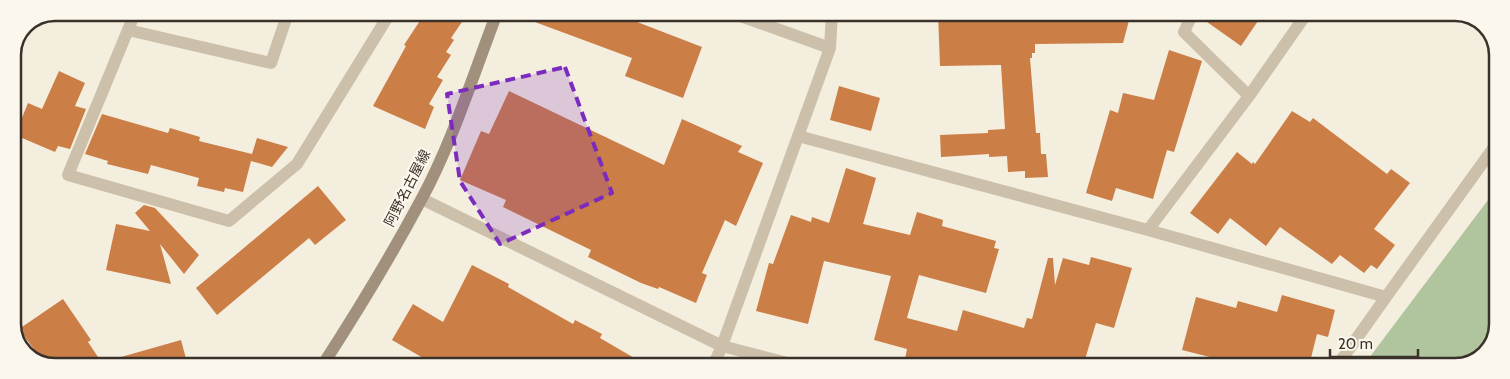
<svg xmlns="http://www.w3.org/2000/svg" width="1510" height="379" font-family="Cabin,'Noto Sans JP',sans-serif">
<style>
.green{fill:#b0c49e}
.building{fill:#cb7e46}
.lines{fill:none;stroke-linecap:round;stroke-linejoin:round}
.street{stroke:#cdc0aa;stroke-width:12}
.secondary{stroke:#a1907b;stroke-width:12}
.marked{fill:#7b2cbf;fill-opacity:0.2;stroke:#7b2cbf;stroke-width:4;stroke-dasharray:10 6;stroke-linejoin:round}
.labels{text-anchor:middle;stroke-width:4.5;stroke-linejoin:round;paint-order:stroke}
.street-label{font-size:14px;fill:#3a322a;stroke:#fbf7ec}
.rim{fill:none;stroke:#3a322a;stroke-width:2.5}
</style>
<rect width="100%" height="100%" fill="#f4eedf"/>
<!-- green -->
<path class="green" d="M 1497,188 L 1497,333 L 1481,358 L 1455,366 L 1363,366 Z"/>
<!-- building -->
<path class="building" d="M 425,13 L 468,13 L 451,38 L 454,40 L 446,52 L 451,55 L 437,77 L 443,80 L 429,104 L 434,107 L 425,129 L 373,106 L 406,46 L 404,45 Z
M 516,13 L 634,13 L 632,20 L 702,47 L 683,98 L 625,76 L 632,58 L 516,15 Z
M 938,13 L 1131,13 L 1123,43 L 1035,44 L 1035,53 L 1032,53 L 1032,58 L 1030,58 L 1036,133 L 1040,133 L 1041,154 L 1046,154 L 1048,177 L 1025,178 L 1025,171 L 1008,172 L 1007,156 L 989,157 L 989,154 L 941,157 L 940,135 L 988,133 L 988,130 L 1005,129 L 1001,65 L 940,66 Z
M 1201,13 L 1246,13 L 1258,21 L 1241,46 L 1200,17 Z
M 1169,50 L 1202,61 L 1174,152 L 1167,150 L 1153,199 L 1116,188 L 1112,201 L 1086,193 L 1110,110 L 1118,113 L 1123,93 L 1154,100 Z
M 59,71 L 85,83 L 75,106 L 86,109 L 70,149 L 58,146 L 55,152 L 15,135 L 28,103 L 42,109 Z
M 839,86 L 880,98 L 871,131 L 830,120 Z
M 509,91 L 664,165 L 682,119 L 742,146 L 738,152 L 763,163 L 736,226 L 725,220 L 702,273 L 707,275 L 696,303 L 659,287 L 658,289 L 641,283 L 588,257 L 591,250 L 503,207 L 506,200 L 460,180 L 481,131 L 489,134 Z
M 1292,111 L 1310,122 L 1313,118 L 1387,174 L 1391,169 L 1410,183 L 1374,229 L 1395,245 L 1377,269 L 1371,265 L 1364,273 L 1340,255 L 1332,264 L 1280,227 L 1266,246 L 1230,218 L 1218,234 L 1190,213 L 1237,152 L 1252,164 L 1253,162 L 1255,164 Z
M 102,114 L 168,133 L 170,128 L 200,137 L 199,141 L 252,154 L 257,138 L 288,147 L 272,167 L 251,161 L 243,192 L 225,188 L 224,192 L 197,186 L 199,178 L 151,165 L 148,174 L 107,164 L 108,161 L 85,154 Z
M 846,168 L 876,178 L 863,224 L 910,235 L 917,212 L 943,220 L 942,226 L 996,241 L 994,248 L 999,249 L 986,293 L 919,275 L 907,318 L 957,331 L 963,310 L 1024,328 L 1027,318 L 1032,319 L 1048,258 L 1053,258 L 1055,285 L 1063,258 L 1089,265 L 1091,257 L 1132,268 L 1114,328 L 1096,323 L 1083,366 L 933,366 L 905,359 L 907,349 L 874,340 L 891,276 L 824,261 L 808,324 L 756,311 L 769,263 L 773,264 L 791,215 L 811,222 L 812,217 L 829,223 Z
M 318,186 L 346,220 L 315,245 L 309,238 L 217,315 L 196,288 Z
M 144,205 L 155,208 L 199,255 L 184,274 L 160,244 L 171,284 L 106,270 L 116,224 L 150,231 L 135,213 Z
M 472,265 L 509,284 L 508,287 L 573,324 L 575,320 L 602,334 L 600,338 L 648,366 L 563,366 L 546,357 L 541,366 L 494,366 L 478,357 L 473,366 L 437,366 L 392,340 L 413,304 L 443,322 Z
M 1282,295 L 1335,310 L 1328,337 L 1317,334 L 1309,366 L 1245,366 L 1182,350 L 1196,297 L 1236,308 L 1238,301 L 1277,312 Z
M 63,299 L 91,340 L 88,342 L 104,366 L 46,366 L 19,329 Z
M 181,340 L 188,366 L 115,366 L 114,359 Z"/>
<g class="lines">
<!-- street -->
<path class="street" d="M 135,13 L 68,175 L 229,221 L 297,164 L 390,13
M 732,13 L 830,48
M 1193,13 L 1184,32 L 1249,96
M 128,30 L 271,63 L 288,13
M 798,136 L 1148,230 L 1386,297 L 1337,366
M 422,199 L 722,346 L 799,366
M 1148,230 L 1249,96 L 1307,13
M 1386,297 L 1497,143
M 713,366 L 722,346 L 830,48 L 832,13"/>
<!-- secondary -->
<path class="secondary" d="M 322,366 C 357,312 391,256 421,200 C 453,141 473,75 497,13"/>
</g>
<!-- marked area -->
<path class="marked" d="M 565,67 L 612,193 L 500,244 L 460,181 L 447,94 Z"/>
<g class="labels">
<!-- street labels -->
<g class="street-label">
<text transform="translate(407 188) rotate(-63)" y="5">阿野名古屋線</text>
</g>
</g>
<!-- crop -->
<path d="M0 0H1510V379H0ZM55 21H1455A34 34 0 0 1 1489 55V324A34 34 0 0 1 1455 358H55A34 34 0 0 1 21 324V55A34 34 0 0 1 55 21Z" fill="#fbf7ec" fill-rule="evenodd"/>
<path class="rim" d="M55 21H1455A34 34 0 0 1 1489 55V324A34 34 0 0 1 1455 358H55A34 34 0 0 1 21 324V55A34 34 0 0 1 55 21Z"/>
<!-- scale -->
<path d="M1330 349v8h88v-8" fill="none" stroke="#3a322a" stroke-width="2.5"/>
<text x="1338" y="349" font-size="15" fill="#3a322a" stroke="#fbf7ec" stroke-width="4" paint-order="stroke">20 m</text>
</svg>
